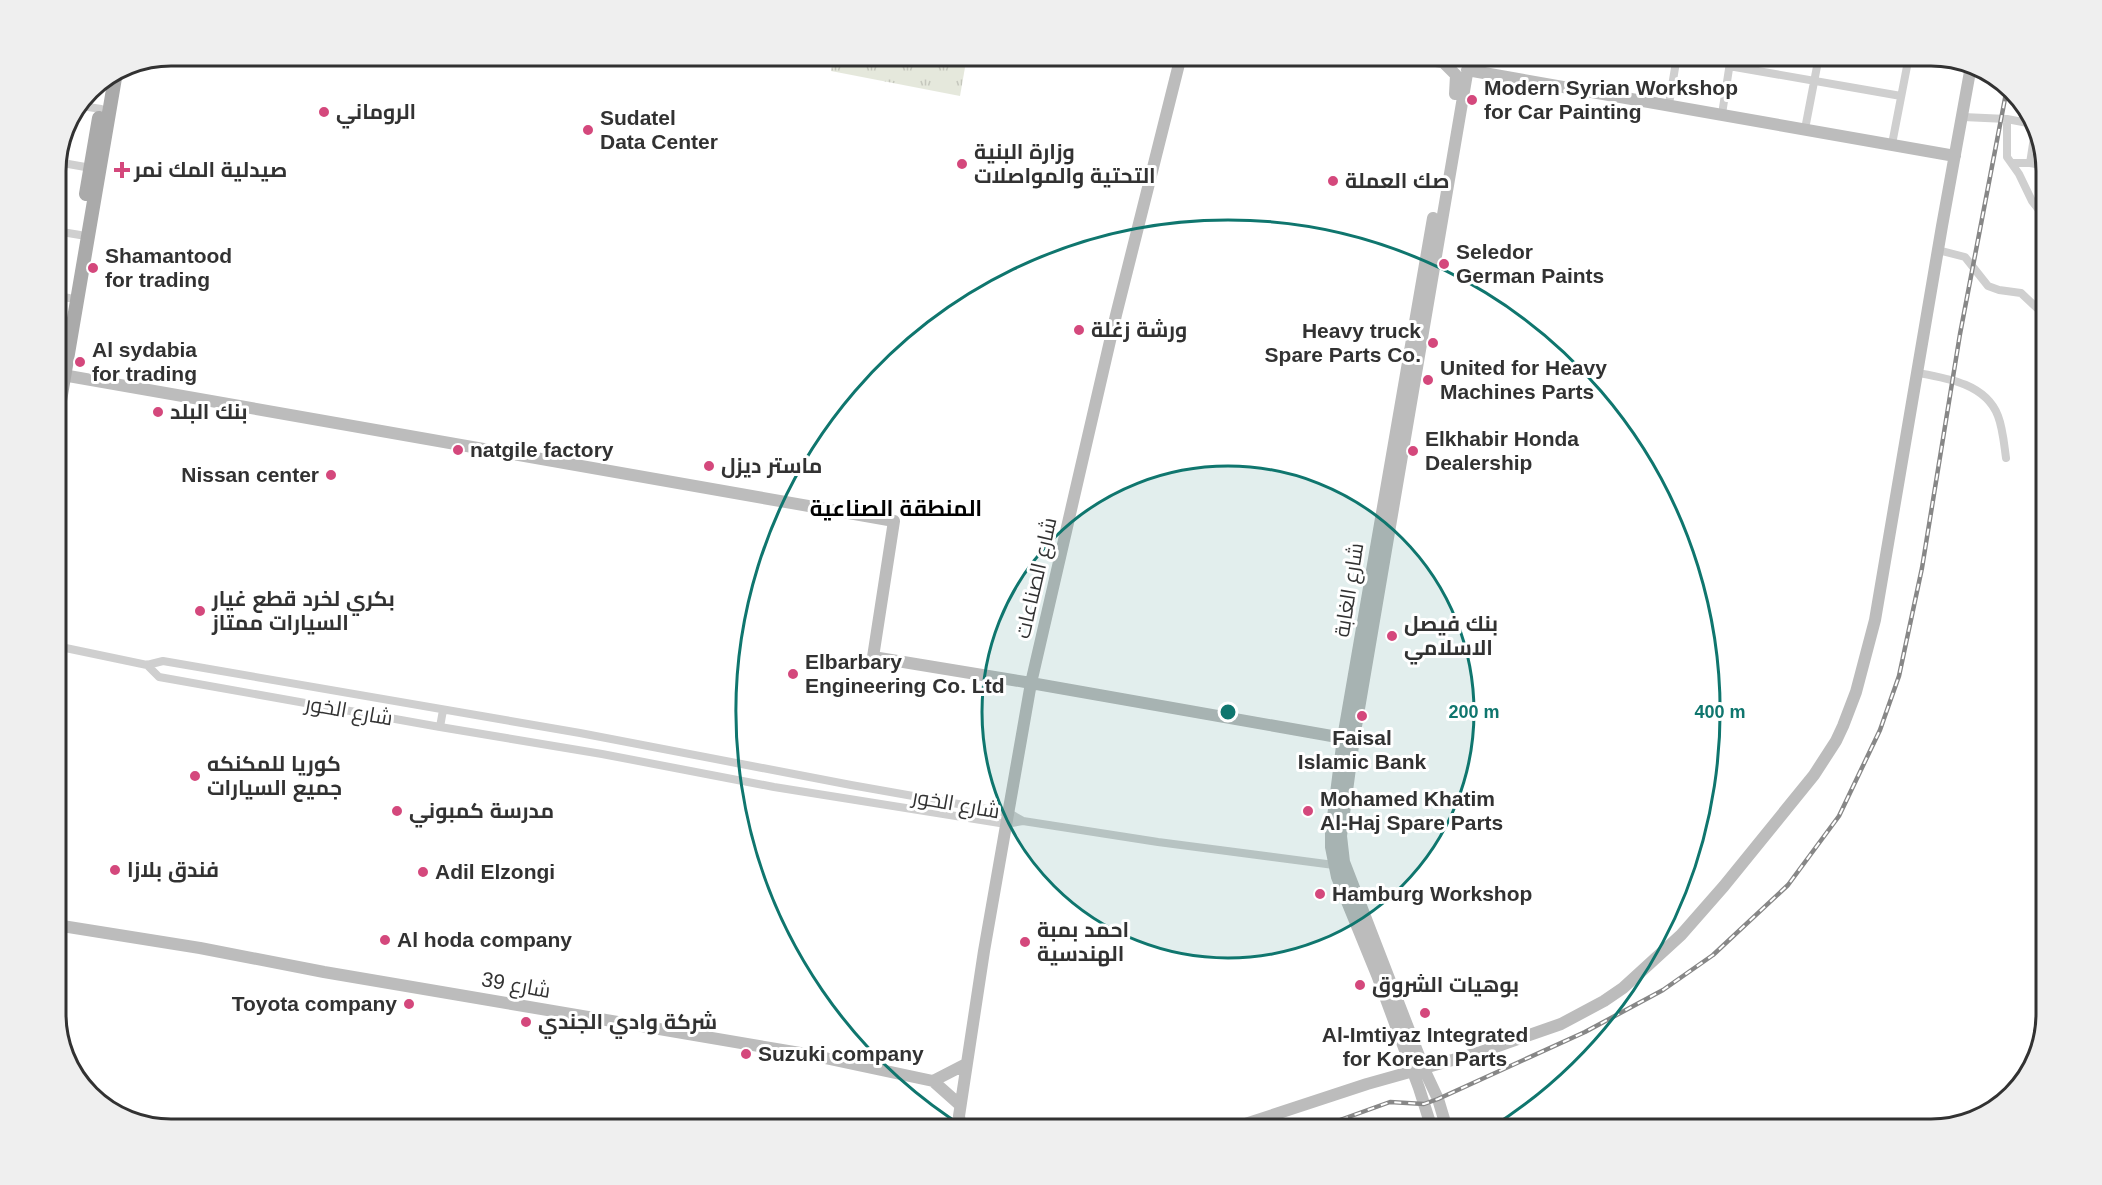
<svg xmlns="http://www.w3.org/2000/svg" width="2102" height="1185" font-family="Arial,Cairo,sans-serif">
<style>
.grass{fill:url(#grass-tufts)}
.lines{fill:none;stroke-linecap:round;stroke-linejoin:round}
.street{stroke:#cfcfcf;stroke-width:8}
.secondary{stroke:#bcbcbc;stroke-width:12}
.primary{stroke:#aaa;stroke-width:14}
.rail-casing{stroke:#878787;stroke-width:4.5}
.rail{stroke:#fff;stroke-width:2;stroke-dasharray:7;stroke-linecap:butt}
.ring{fill:none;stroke:#0f766e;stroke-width:3}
.poi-dot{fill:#d4487c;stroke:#fff;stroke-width:2}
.labels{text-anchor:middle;stroke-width:6;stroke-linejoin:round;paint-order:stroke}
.poi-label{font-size:21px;font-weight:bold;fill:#323232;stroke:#fff;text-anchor:start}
.street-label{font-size:21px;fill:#323232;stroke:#fff}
.neighbourhood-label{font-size:22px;font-weight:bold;fill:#000;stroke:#fff}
.rim{fill:none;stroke:#323232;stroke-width:3}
.centre{fill:#0f766e;stroke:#fff;stroke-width:3}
.ring-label{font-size:18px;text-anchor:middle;font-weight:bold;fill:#0f766e;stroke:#fff;stroke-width:6;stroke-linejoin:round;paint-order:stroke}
</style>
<defs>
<pattern id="grass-tufts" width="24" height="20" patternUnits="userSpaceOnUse" patternTransform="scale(1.5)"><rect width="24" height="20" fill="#e5e8dc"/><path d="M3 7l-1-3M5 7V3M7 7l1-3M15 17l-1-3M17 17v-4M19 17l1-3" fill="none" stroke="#c5c7bd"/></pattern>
</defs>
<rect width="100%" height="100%" fill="#fff"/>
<!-- grass -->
<path class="grass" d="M 834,56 L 967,56 L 960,96 L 831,71 Z"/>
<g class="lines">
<!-- street -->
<path class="street" d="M 1729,66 L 1901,96
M 1669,104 L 1677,56
M 82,106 L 101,109
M 1722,114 L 1731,56
M 1963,117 L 2007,119 L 2033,124
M 2007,119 L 2007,157 L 2019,174 L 2032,201 L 2046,219
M 1805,129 L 1819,56
M 1892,144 L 1909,56
M 57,162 L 91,168
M 2012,163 L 2030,163 L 2046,166
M 2030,163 L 2035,131
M 56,231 L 80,235
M 1938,250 L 1965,257 L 1988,286 L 1999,290 L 2021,293 L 2037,308 L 2046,311
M 56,296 L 69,298
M 56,359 L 59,359
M 1918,373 C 1947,378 1986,384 1998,416 C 2003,429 2004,444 2006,458
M 56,646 L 147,665 L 163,661 L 580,733 L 851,785 L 1009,813 L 1023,821 L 1158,842 L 1334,865
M 147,665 L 159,677 L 440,727 L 602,754 L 774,787 L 1006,824 L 1023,821
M 440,727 L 443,710"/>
<!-- secondary -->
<path class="secondary" d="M 1401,56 L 1443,62
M 1443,62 L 1456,75 L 1455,94
M 1467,70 L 1955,156
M 57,374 L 894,521 L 873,657 L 1031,683 L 1343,738
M 56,925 L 200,948 L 324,972 L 806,1054 L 933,1081 L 960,1105
M 933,1081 L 966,1064
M 961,1129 L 959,1116 L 984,951 L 1031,683 L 1116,315 L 1181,56
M 1230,1129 L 1367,1084 L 1481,1052 L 1561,1024 L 1604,1001 L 1623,988 L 1681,935 L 1724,886 L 1814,775 L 1836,741 L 1843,726 L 1856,692 L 1875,620 L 1942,226 L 1971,66
M 1432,1129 L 1419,1088 L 1377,975 L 1337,877 L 1331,847 L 1331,833 L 1343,738 L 1433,218
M 1447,1129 L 1438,1099 L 1424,1069 L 1344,862 L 1341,836 L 1354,738 L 1470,56"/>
<!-- primary -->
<path class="primary" d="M 86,194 L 99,118
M 56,424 L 116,72"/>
<defs>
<path id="rail" d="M 1315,1129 L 1390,1102 L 1424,1104 L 1438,1099 L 1585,1032 L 1663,990 L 1713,955 L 1788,885 L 1839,816 L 1880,730 L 1899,676 L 1922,568 L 1960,334 L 2007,88"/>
</defs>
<!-- rail casing -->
<use href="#rail" class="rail-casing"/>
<!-- rail -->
<use href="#rail" class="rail"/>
</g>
<!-- distance rings -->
<circle cx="1228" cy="712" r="246" fill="#0f766e" fill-opacity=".12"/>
<g class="ring">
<circle cx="1228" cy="712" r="246"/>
<path d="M967 1129A492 492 0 1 1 1489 1129"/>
</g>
<!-- markers -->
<g class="poi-dot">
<circle cx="1472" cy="100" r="6"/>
<circle cx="324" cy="112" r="6"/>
<circle cx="588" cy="130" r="6"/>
<circle cx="962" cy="164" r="6"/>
<path d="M119 161h6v6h6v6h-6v6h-6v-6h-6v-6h6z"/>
<circle cx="1333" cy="181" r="6"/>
<circle cx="1444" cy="264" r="6"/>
<circle cx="93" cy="268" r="6"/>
<circle cx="1079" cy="330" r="6"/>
<circle cx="1433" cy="343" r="6"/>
<circle cx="80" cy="362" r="6"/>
<circle cx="1428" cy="380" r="6"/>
<circle cx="158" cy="412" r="6"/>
<circle cx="458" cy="450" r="6"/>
<circle cx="1413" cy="451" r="6"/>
<circle cx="709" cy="466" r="6"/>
<circle cx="331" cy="475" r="6"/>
<circle cx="200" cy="611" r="6"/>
<circle cx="1392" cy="636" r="6"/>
<circle cx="793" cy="674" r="6"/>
<circle cx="1362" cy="716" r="6"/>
<circle cx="195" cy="776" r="6"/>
<circle cx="397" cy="811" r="6"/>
<circle cx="1308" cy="811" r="6"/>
<circle cx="115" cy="870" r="6"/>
<circle cx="423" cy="872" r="6"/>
<circle cx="1320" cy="894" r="6"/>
<circle cx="385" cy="940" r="6"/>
<circle cx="1025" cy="942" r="6"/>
<circle cx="1360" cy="985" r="6"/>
<circle cx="409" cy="1004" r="6"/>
<circle cx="1425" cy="1013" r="6"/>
<circle cx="526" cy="1022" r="6"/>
<circle cx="746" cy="1054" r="6"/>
</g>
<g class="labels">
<!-- poi labels -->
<g class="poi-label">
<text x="1484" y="95">Modern Syrian Workshop<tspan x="1484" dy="24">for Car Painting</tspan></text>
<text x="336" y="119">الروماني</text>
<text x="600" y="125">Sudatel<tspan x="600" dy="24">Data Center</tspan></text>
<text x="974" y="159">وزارة البنية<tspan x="974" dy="24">التحتية والمواصلات</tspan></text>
<text x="134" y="177">صيدلية المك نمر</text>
<text x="1345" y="188">صك العملة</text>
<text x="1456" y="259">Seledor<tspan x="1456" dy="24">German Paints</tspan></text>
<text x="105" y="263">Shamantood<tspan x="105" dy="24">for trading</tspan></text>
<text x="1091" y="337">ورشة زغلة</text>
<text x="1421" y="338" text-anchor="end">Heavy truck<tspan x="1421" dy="24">Spare Parts Co.</tspan></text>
<text x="92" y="357">Al sydabia<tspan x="92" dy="24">for trading</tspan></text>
<text x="1440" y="375">United for Heavy<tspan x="1440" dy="24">Machines Parts</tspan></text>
<text x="170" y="419">بنك البلد</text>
<text x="1425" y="446">Elkhabir Honda<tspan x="1425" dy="24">Dealership</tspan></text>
<text x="470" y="457">natgile factory</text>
<text x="721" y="473">ماستر ديزل</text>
<text x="319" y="482" text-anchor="end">Nissan center</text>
<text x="212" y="606">بكري لخرد قطع غيار<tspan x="212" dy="24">السيارات ممتاز</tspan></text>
<text x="1404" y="631">بنك فيصل<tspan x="1404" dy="24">الاسلامي</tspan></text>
<text x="805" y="669">Elbarbary<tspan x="805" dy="24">Engineering Co. Ltd</tspan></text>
<text x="1362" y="745" text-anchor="middle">Faisal<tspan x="1362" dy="24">Islamic Bank</tspan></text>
<text x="207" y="771">كوريا للمكنكه<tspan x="207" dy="24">جميع السيارات</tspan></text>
<text x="1320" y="806">Mohamed Khatim<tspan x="1320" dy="24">Al-Haj Spare Parts</tspan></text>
<text x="409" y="818">مدرسة كمبوني</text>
<text x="127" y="877">فندق بلازا</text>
<text x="435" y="879">Adil Elzongi</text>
<text x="1332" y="901">Hamburg Workshop</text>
<text x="1037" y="937">احمد بمبة<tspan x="1037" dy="24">الهندسية</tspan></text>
<text x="397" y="947">Al hoda company</text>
<text x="1372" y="992">بوهيات الشروق</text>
<text x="397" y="1011" text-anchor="end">Toyota company</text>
<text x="538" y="1029">شركة وادي الجندي</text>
<text x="1425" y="1042" text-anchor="middle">Al-Imtiyaz Integrated<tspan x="1425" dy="24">for Korean Parts</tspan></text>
<text x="758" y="1061">Suzuki company</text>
</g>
<!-- street labels -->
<g class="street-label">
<text transform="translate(1036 578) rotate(-77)" y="7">شارع الصناعات</text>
<text transform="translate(1349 590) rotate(-81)" y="7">شارع الغابة</text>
<text transform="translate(349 711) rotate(10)" y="7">شارع الخور</text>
<text transform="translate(956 804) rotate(10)" y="7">شارع الخور</text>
<text transform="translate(516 985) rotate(10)" y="7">شارع 39</text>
</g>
<!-- neighbourhood labels -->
<g class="neighbourhood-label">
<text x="896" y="516">المنطقة الصناعية</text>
</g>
</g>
<!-- crop -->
<path d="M0 0H2102V1185H0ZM171 66H1931A105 105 0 0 1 2036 171V1014A105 105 0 0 1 1931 1119H171A105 105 0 0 1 66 1014V171A105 105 0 0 1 171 66Z" fill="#efefef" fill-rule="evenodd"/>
<path class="rim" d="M171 66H1931A105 105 0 0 1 2036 171V1014A105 105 0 0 1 1931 1119H171A105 105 0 0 1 66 1014V171A105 105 0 0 1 171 66Z"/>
<circle cx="1228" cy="712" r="9" class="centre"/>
<g class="ring-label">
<text x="1474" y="718">200 m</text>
<text x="1720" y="718">400 m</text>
</g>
</svg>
